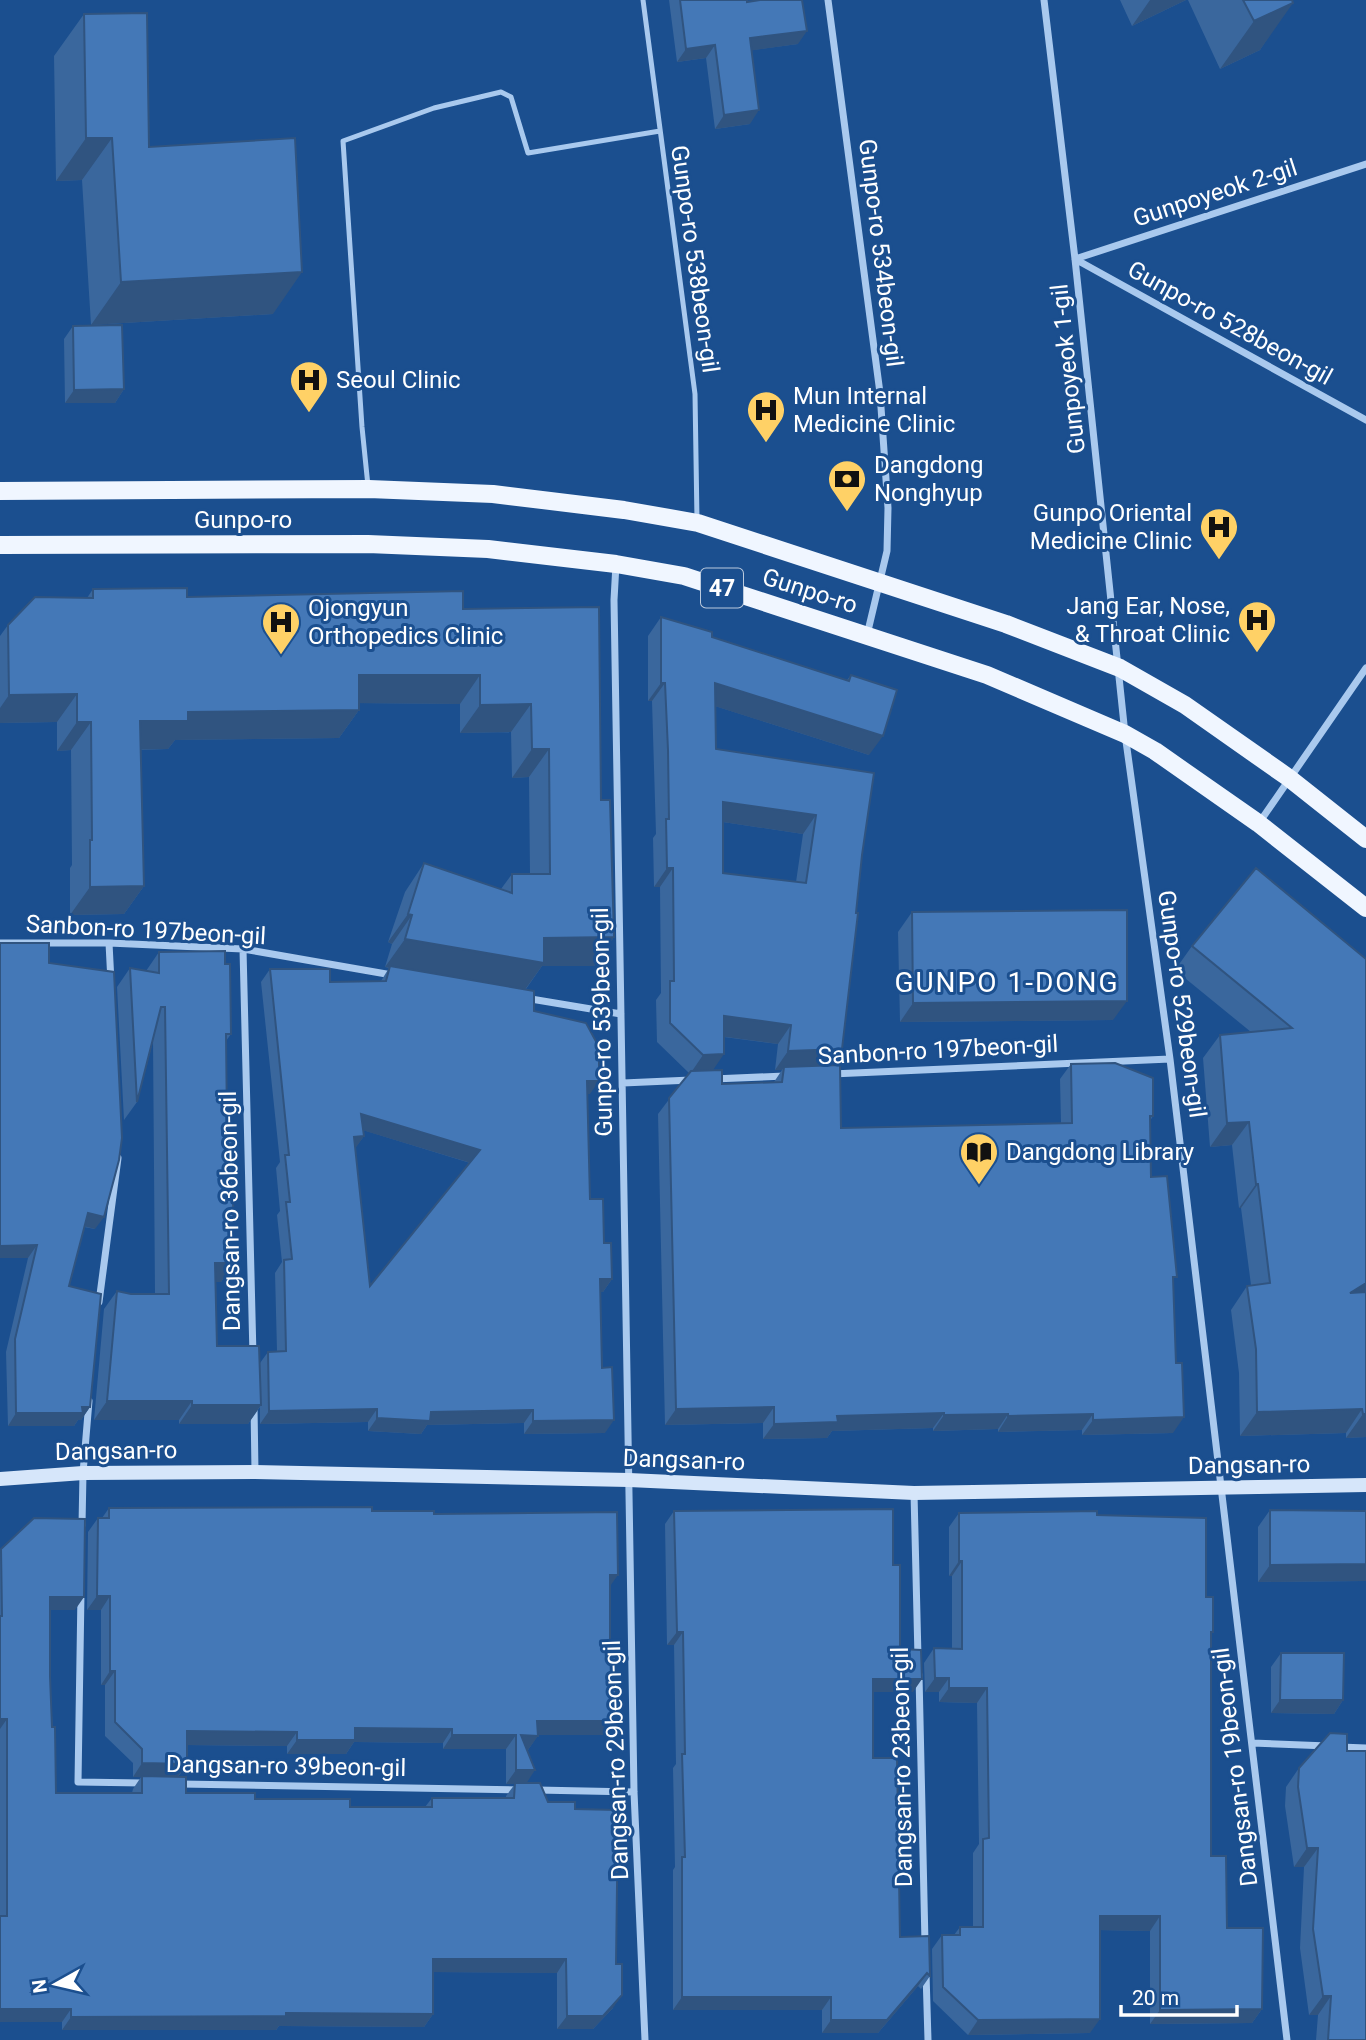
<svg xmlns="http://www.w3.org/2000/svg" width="1366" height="2040" font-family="Roboto,sans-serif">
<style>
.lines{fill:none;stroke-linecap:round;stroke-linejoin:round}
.lane{stroke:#a9c9ee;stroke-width:5}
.street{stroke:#a9c9ee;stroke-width:7}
.secondary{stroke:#d6e6fa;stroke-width:14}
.primary{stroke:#f0f6ff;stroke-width:18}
.wall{fill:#3a679d;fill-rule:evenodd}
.shaded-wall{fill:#305480}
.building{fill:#4478b7;stroke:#305480;stroke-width:2;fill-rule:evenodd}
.labels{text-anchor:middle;stroke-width:6;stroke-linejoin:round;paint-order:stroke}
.shield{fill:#1b4f8f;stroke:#bbcadd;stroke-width:2}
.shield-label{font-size:23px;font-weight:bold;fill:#fff}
.street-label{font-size:24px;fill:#fff;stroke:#1b4f8f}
.poi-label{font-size:24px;fill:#fff;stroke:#1b4f8f;text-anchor:start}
.quarter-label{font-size:28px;letter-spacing:2px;fill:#fff;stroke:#1b4f8f}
</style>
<rect width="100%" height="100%" fill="#1b4f8f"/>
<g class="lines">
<!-- lane -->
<path class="lane" d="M 643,0 L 695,394 L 697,520
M 368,486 L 362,427 L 343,141 L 434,108 L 501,92 L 511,97 L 528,153 L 660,131"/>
<!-- street -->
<path class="street" d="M 828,0 L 880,393 L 888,508 L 887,551 L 867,635
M 1044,0 L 1075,259 L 1125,734 L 1170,1059 L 1287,2040
M 1075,259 L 1366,420
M 1075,259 L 1366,164
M 616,564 L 614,600 L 634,1792 L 645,2040
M 1259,823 L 1366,668
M 0,943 L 109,943 L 243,949 L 392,975
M 109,943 L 111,982
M 243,949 L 253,1356
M 525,998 L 621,1014
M 832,1074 L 1170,1059
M 713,1079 L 785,1076
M 623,1083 L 691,1080
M 99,1302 L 118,1158
M 254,1406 L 255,1472
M 914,1493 L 918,1657
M 82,1525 L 83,1473 L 89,1401
M 81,1593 L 78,1782 L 143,1783
M 919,1675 L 925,1943
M 1252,1743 L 1328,1746
M 1340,1747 L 1366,1748
M 180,1784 L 518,1790
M 537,1790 L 634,1792
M 926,1973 L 928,2040"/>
<!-- secondary -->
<path class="secondary" d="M 0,1479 L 83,1473 L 255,1472 L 629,1480 L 914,1493 L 1366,1485"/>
<!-- primary -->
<path class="primary" d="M 0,491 L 369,489 L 493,494 L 624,510 L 698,523 L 1006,624 L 1120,668 L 1185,705 L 1289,778 L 1366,839
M 0,545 L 368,544 L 488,549 L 616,564 L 684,576 L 987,675 L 1125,734 L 1155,751 L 1258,823 L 1366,908"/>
</g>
<!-- wall -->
<path class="wall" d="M 669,0 L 747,0 L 747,2 L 798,44 L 752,50 L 750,124 L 715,129 L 706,58 L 677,62 Z
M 1120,0 L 1186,0 L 1132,26 Z
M 1188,0 L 1292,0 L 1260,50 L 1220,69 Z
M 84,14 L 149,147 L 273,314 L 91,325 L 82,180 L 56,181 L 54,56 Z
M 73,326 L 124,389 L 115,403 L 65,403 L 64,339 Z
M 93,589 L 187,597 L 463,609 L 601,800 L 614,937 L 594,966 L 542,966 L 526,989 L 534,1011 L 590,1094 L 587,1094 L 590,1199 L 604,1243 L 612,1279 L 603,1292 L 600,1292 L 605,1433 L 524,1434 L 524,1423 L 427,1425 L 421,1434 L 368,1431 L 368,1422 L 260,1424 L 260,1407 L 248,1424 L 179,1424 L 179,1420 L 94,1420 L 104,1309 L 117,1291 L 131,1294 L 155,1294 L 153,1041 L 137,1102 L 124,1120 L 117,987 L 130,968 L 146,971 L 159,952 L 225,964 L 231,1034 L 226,1041 L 227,1124 L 234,1263 L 221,1282 L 216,1282 L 217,1346 L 260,1363 L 268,1352 L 277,1351 L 275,1273 L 282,1262 L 277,1215 L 280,1211 L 276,1168 L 280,1162 L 261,982 L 270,969 L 330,982 L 381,981 L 389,968 L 385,967 L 392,944 L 388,942 L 405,892 L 424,863 L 501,889 L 512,874 L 530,874 L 529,777 L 512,778 L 511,732 L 460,733 L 460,704 L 359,703 L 359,710 L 339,738 L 175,740 L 168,749 L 140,750 L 144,886 L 124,914 L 70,915 L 70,868 L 72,865 L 71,750 L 57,751 L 57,722 L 0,723 L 0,636 L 8,625 L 87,598 ZM 363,1130 L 470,1163 L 370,1286 L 355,1148 L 364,1136 Z
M 661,617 L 712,637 L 847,680 L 851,675 L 869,755 L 715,706 L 716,749 L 874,773 L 862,855 L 842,1049 L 830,1065 L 841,1128 L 1061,1123 L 1060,1079 L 1071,1064 L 1153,1116 L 1150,1121 L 1151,1177 L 1173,1282 L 1173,1433 L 1082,1435 L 1082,1430 L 998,1432 L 998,1429 L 933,1431 L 933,1428 L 832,1431 L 827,1438 L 763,1439 L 763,1423 L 665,1425 L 658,1114 L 689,1073 L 657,1042 L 656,1000 L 661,993 L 660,887 L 654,887 L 653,838 L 656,834 L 654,768 L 652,701 L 648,701 L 648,636 ZM 723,822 L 803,834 L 796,882 L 723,873 ZM 724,1037 L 778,1044 L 775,1070 L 782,1070 L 774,1082 L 722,1084 L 713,1070 Z
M 912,912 L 1113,1020 L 900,1022 L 898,932 Z
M 0,943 L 49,963 L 95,1229 L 84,1227 L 69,1286 L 90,1407 L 81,1420 L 78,1420 L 74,1426 L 8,1426 L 6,1352 L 28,1258 L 0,1258 Z
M 1192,946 L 1366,959 L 1366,1437 L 1346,1438 L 1346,1433 L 1240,1436 L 1239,1373 L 1231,1310 L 1247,1286 L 1251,1285 L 1241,1208 L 1239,1208 L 1232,1145 L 1210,1147 L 1203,1058 L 1220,1035 L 1251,1032 L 1175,970 Z
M 109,1508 L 372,1511 L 434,1514 L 610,1586 L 607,1735 L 538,1735 L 528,1750 L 527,1750 L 526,1783 L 548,1802 L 575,1809 L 613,2008 L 593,2029 L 557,2029 L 557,1973 L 433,1972 L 433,2014 L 424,2027 L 279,2026 L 276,2030 L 62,2030 L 62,2022 L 0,2022 L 0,1550 L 1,1549 L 75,1610 L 50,1610 L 50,1676 L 56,1793 L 132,1793 L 133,1789 L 141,1777 L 133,1777 L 133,1763 L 105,1736 L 105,1685 L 101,1685 L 101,1610 L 87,1610 L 88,1532 L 98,1518 L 102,1518 ZM 354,1742 L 443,1743 L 443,1749 L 506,1749 L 506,1784 L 515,1784 L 506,1796 L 506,1798 L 432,1798 L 425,1807 L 350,1807 L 186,1793 L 178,1777 L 187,1764 L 187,1745 L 287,1746 L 287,1754 L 346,1754 Z
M 1270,1510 L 1366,1511 L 1366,1581 L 1258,1582 L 1258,1527 Z
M 674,1511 L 893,1565 L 900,1649 L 913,1692 L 873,1692 L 873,1758 L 900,1937 L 930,1976 L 921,1989 L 918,1986 L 878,2033 L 822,2033 L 822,2010 L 673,2010 L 673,1870 L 675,1867 L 673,1768 L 676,1764 L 674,1645 L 667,1645 L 665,1524 Z
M 959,1513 L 1097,1515 L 1206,1597 L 1211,1634 L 1211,1856 L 1227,1928 L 1262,2009 L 1252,2023 L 1150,2024 L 1150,1931 L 1100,1930 L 1090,2033 L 968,2035 L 933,2001 L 932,1949 L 942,1935 L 954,1935 L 960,1927 L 973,1927 L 973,1853 L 979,1844 L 977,1703 L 939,1702 L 939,1692 L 925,1692 L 924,1663 L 934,1648 L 952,1649 L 952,1576 L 949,1576 L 949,1527 Z
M 1281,1653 L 1343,1700 L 1334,1714 L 1271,1713 L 1271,1667 Z
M 1347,1751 L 1366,2040 L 1316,2040 L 1318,2015 L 1309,2015 L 1300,1948 L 1304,1867 L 1294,1867 L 1285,1806 L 1286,1787 L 1299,1768 Z"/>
<!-- shaded-wall -->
<path class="shaded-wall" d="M 1150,0 L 1186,0 L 1132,26 Z
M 1293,3 L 1260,50 L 1220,69 L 1254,21 Z
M 807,31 L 798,44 L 741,52 L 750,38 Z
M 715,45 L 706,58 L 677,62 L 686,49 Z
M 759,110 L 750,124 L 715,129 L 724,115 Z
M 86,138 L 112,138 L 82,180 L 56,181 Z
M 302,272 L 273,314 L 91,325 L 121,282 Z
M 124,389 L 115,403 L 65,403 L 74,390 Z
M 359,675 L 480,675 L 460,704 L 339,703 Z
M 661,683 L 665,683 L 652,701 L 648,701 Z
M 715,683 L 883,736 L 869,755 L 702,702 Z
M 77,694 L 57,722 L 0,723 L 0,708 L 9,695 Z
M 531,704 L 511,732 L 460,733 L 480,705 Z
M 359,710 L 339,738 L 175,740 L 168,749 L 120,750 L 140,721 L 188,712 Z
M 77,722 L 91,722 L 71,750 L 57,751 Z
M 532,749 L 549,749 L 529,777 L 512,778 Z
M 723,802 L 816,815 L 803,834 L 710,820 Z
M 667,868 L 673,868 L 660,887 L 654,887 Z
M 144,886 L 124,914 L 70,915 L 90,887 Z
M 408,914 L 412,915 L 392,944 L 388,942 Z
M 614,937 L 594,966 L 542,966 L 524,991 L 385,967 L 405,939 Z
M 1127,1001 L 1113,1020 L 900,1022 L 913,1003 Z
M 724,1016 L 791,1025 L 778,1044 L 711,1035 Z
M 842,1049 L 829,1068 L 784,1067 L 782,1070 L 775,1070 L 788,1051 Z
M 724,1054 L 711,1073 L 690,1074 L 703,1055 Z
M 587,1081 L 599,1081 L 590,1094 L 578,1094 Z
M 361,1114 L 480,1150 L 471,1163 L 352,1127 Z
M 1249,1122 L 1232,1145 L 1210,1147 L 1227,1123 Z
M 364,1136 L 355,1149 L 354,1137 Z
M 1256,1184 L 1258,1184 L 1241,1208 L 1239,1208 Z
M 88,1213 L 104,1217 L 95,1229 L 79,1225 Z
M 37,1245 L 28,1258 L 0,1258 L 0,1246 Z
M 215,1263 L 234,1263 L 221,1282 L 202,1282 Z
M 600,1279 L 612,1279 L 603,1292 L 591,1292 Z
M 1366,1283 L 1366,1298 L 1350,1293 Z
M 107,1401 L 192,1401 L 179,1420 L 94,1420 Z
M 192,1405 L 261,1405 L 248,1424 L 179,1424 Z
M 82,1407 L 90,1407 L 81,1420 L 78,1420 L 74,1426 L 8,1426 L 16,1413 Z
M 774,1407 L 763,1423 L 665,1425 L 676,1409 Z
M 377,1409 L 368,1422 L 260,1424 L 269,1411 Z
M 1362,1409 L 1346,1433 L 1240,1436 L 1257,1412 Z
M 533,1410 L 524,1423 L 427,1425 L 421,1434 L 368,1431 L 377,1418 L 431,1412 Z
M 944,1413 L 933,1428 L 832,1431 L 827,1438 L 763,1439 L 774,1424 L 837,1416 Z
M 1008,1414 L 998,1429 L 933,1431 L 944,1415 Z
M 1093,1414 L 1082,1430 L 998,1432 L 1008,1416 Z
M 1363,1414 L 1366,1414 L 1366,1437 L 1346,1438 Z
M 1184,1417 L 1173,1433 L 1082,1435 L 1093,1420 Z
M 614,1420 L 605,1433 L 524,1434 L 533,1421 Z
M 959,1561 L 962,1561 L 952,1576 L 949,1576 Z
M 1366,1564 L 1366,1581 L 1258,1582 L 1270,1565 Z
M 610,1575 L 618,1575 L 608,1589 Z
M 97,1596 L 110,1596 L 101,1610 L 87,1610 Z
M 50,1597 L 84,1597 L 75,1610 L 40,1610 Z
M 677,1632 L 683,1632 L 674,1645 L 667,1645 Z
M 110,1671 L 115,1671 L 105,1685 L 101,1685 Z
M 935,1678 L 949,1678 L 939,1692 L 925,1692 Z
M 873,1679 L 922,1679 L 913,1692 L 864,1692 Z
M 949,1688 L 987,1688 L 977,1703 L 939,1702 Z
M 1280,1700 L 1343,1700 L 1334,1714 L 1271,1713 Z
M 0,1719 L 7,1719 L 0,1729 Z
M 537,1721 L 616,1721 L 607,1735 L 528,1735 Z
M 355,1728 L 452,1729 L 443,1743 L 354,1742 L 346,1754 L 287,1754 L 297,1740 Z
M 187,1731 L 297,1732 L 287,1746 L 177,1745 Z
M 452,1735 L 516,1735 L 506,1749 L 443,1749 Z
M 521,1735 L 538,1736 L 528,1750 L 516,1749 Z
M 142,1763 L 187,1764 L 177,1778 L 133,1777 Z
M 516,1770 L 535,1770 L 526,1784 L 506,1784 Z
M 1307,1848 L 1318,1848 L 1304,1867 L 1294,1867 Z
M 1100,1916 L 1160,1916 L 1150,1931 L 1090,1930 Z
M 433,1959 L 566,1959 L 557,1973 L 424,1972 Z
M 927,1973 L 918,1986 L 878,2033 L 822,2033 L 831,2020 Z
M 622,1995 L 613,2008 L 593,2029 L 557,2029 L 567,2016 Z
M 1323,1996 L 1331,1996 L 1318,2015 L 1309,2015 Z
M 682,1997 L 831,1997 L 822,2010 L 673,2010 Z
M 0,2009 L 71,2009 L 62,2022 L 0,2022 Z
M 1262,2009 L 1252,2023 L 1150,2024 L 1160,2010 Z
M 286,2013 L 433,2014 L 424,2027 L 279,2026 L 276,2030 L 62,2030 L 71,2017 Z
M 1100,2019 L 1090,2033 L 968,2035 L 978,2020 Z"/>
<!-- building -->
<path class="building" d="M 680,0 L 747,0 L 747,2 L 760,0 L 802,0 L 807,31 L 750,38 L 759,110 L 724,115 L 715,45 L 686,49 Z
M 1243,0 L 1292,0 L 1293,3 L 1254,21 Z
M 147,13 L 149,147 L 295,138 L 302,272 L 121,282 L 112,138 L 86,138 L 84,14 Z
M 122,325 L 124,389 L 74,390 L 73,326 Z
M 187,588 L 187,597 L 463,591 L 463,609 L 599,607 L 601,800 L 610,800 L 614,937 L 544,938 L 544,963 L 405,939 L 412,915 L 408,914 L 424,863 L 512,893 L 512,874 L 550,874 L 549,749 L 532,749 L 531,704 L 480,705 L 480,675 L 359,675 L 359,710 L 188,712 L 188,721 L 140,721 L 144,886 L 90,887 L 90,840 L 92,840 L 91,722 L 77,722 L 77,694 L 9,695 L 8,625 L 35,597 L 93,598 L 93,589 Z
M 661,617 L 712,632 L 712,637 L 849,681 L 851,675 L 897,690 L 883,736 L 715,683 L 716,749 L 874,773 L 862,855 L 856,913 L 858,913 L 842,1049 L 788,1051 L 791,1025 L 724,1016 L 724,1054 L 703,1055 L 670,1023 L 670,981 L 674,981 L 673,868 L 667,868 L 666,819 L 669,819 L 668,750 L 665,683 L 661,683 ZM 723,802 L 816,815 L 806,883 L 723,873 Z
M 1256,868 L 1366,959 L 1366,1283 L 1350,1293 L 1366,1292 L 1366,1414 L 1363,1414 L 1362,1409 L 1257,1412 L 1256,1349 L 1247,1286 L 1270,1283 L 1258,1184 L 1256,1184 L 1249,1122 L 1227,1123 L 1220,1035 L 1292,1028 L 1192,946 Z
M 1127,910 L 1127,1001 L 913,1003 L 912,912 Z
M 0,943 L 49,943 L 49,963 L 114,972 L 122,1138 L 119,1160 L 104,1217 L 88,1213 L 69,1286 L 101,1294 L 90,1407 L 82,1407 L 83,1413 L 16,1413 L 15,1339 L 37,1245 L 0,1246 Z
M 225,951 L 225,964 L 230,964 L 231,1034 L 226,1034 L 227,1124 L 232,1124 L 234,1263 L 215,1263 L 217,1346 L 259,1346 L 261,1405 L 192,1405 L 192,1401 L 107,1401 L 117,1291 L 131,1294 L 169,1294 L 165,1007 L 161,1007 L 137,1102 L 130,968 L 159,973 L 159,952 Z
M 390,966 L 534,991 L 534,1011 L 586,1023 L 599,1047 L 599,1081 L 587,1081 L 590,1199 L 603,1199 L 604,1243 L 611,1243 L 612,1279 L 600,1279 L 602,1368 L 612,1367 L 614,1420 L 533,1421 L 533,1410 L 431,1412 L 430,1421 L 377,1418 L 377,1409 L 269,1411 L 268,1352 L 286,1351 L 284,1260 L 292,1259 L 286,1202 L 290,1202 L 285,1155 L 289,1155 L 270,969 L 330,969 L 330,982 L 386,981 ZM 361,1114 L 480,1150 L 370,1286 L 354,1137 L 364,1136 Z
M 1115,1063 L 1153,1078 L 1153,1116 L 1150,1116 L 1151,1177 L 1167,1176 L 1177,1277 L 1173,1277 L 1176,1363 L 1182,1363 L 1184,1417 L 1093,1420 L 1093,1414 L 1008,1416 L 1008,1414 L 944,1415 L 944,1413 L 837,1416 L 838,1422 L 774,1424 L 774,1407 L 676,1409 L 669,1098 L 691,1071 L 722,1070 L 722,1084 L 782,1082 L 784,1067 L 840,1065 L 841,1128 L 1072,1123 L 1071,1064 Z
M 372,1507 L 372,1511 L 434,1511 L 434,1514 L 617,1512 L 618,1575 L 610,1575 L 610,1657 L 616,1657 L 616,1721 L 537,1721 L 538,1736 L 521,1735 L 535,1770 L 516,1770 L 516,1735 L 452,1735 L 452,1729 L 355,1728 L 355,1740 L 297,1740 L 297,1732 L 187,1731 L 187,1764 L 142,1763 L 142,1749 L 115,1722 L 115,1671 L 110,1671 L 110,1596 L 97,1596 L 98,1518 L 109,1518 L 109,1508 Z
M 893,1509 L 893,1565 L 900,1565 L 900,1649 L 921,1650 L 922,1679 L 873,1679 L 873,1758 L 897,1758 L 900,1937 L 929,1936 L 930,1976 L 927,1973 L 887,2020 L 831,2020 L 831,1997 L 682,1997 L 682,1857 L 685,1857 L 682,1754 L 685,1754 L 683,1632 L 677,1632 L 674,1511 Z
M 1270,1510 L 1366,1511 L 1366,1564 L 1270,1565 Z
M 1097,1511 L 1097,1515 L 1206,1518 L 1206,1597 L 1213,1597 L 1213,1632 L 1211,1632 L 1211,1856 L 1226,1856 L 1227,1928 L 1263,1928 L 1262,2009 L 1160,2010 L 1160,1916 L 1100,1916 L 1100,2019 L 978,2020 L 943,1987 L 942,1935 L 960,1935 L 960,1927 L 983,1927 L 983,1839 L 989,1838 L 987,1688 L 949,1688 L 949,1678 L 935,1678 L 934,1648 L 962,1649 L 962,1561 L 959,1561 L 959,1513 Z
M 34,1518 L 85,1519 L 84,1597 L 50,1597 L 50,1676 L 52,1727 L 55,1727 L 56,1793 L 142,1793 L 142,1776 L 186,1777 L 186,1793 L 255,1793 L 255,1799 L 350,1799 L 350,1807 L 432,1807 L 432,1798 L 514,1798 L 515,1783 L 540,1783 L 548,1802 L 575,1802 L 575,1809 L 618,1810 L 616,1964 L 622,1964 L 622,1995 L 603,2016 L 567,2016 L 566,1959 L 433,1959 L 433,2014 L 286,2013 L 286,2016 L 71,2017 L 71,2009 L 0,2009 L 0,1916 L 7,1916 L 7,1719 L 0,1719 L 0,1616 L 2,1616 L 1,1549 Z
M 1281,1653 L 1344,1653 L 1343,1700 L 1280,1700 Z
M 1330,1733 L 1347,1734 L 1347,1751 L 1366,1751 L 1366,2040 L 1328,2040 L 1331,1996 L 1323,1996 L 1313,1929 L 1318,1848 L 1307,1848 L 1298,1787 L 1299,1768 Z"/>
<!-- icons -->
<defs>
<symbol id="hospital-pin" viewBox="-11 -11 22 30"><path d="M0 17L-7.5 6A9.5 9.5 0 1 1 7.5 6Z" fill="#ffd166" stroke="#1b4f8f"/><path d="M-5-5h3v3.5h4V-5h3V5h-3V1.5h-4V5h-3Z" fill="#111"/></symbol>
<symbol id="bank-pin" viewBox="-11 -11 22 30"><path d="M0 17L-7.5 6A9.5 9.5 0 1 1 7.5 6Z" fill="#ffd166" stroke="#1b4f8f"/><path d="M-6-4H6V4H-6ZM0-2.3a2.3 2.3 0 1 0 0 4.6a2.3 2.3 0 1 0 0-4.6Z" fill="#111"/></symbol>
<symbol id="library-pin" viewBox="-11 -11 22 30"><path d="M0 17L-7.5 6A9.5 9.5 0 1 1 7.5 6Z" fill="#ffd166" stroke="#1b4f8f"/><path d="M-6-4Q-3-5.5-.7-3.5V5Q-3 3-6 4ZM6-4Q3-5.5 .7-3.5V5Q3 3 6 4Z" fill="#111"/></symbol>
</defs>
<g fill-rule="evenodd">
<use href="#hospital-pin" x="287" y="358" width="44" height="60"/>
<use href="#hospital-pin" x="744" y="388" width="44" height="60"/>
<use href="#bank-pin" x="825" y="457" width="44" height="60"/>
<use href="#hospital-pin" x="1197" y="505" width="44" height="60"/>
<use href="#hospital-pin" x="1235" y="598" width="44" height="60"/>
<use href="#hospital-pin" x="259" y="600" width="44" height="60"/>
<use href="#library-pin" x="957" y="1130" width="44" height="60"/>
</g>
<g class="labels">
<!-- shield labels -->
<rect class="shield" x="701" y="568.5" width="42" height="39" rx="5"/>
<g class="shield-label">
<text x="722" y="596">47</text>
</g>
<!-- street labels -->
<g class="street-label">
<text transform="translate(1215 193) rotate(-18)" y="8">Gunpoyeok 2-gil</text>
<text transform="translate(881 253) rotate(83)" y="8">Gunpo-ro 534beon-gil</text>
<text transform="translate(695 259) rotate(82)" y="8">Gunpo-ro 538beon-gil</text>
<text transform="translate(1230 323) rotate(29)" y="8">Gunpo-ro 528beon-gil</text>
<text transform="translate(1068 369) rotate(-96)" y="8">Gunpoyeok 1-gil</text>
<text x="243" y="528">Gunpo-ro</text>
<text transform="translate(810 591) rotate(18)" y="8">Gunpo-ro</text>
<text transform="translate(146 930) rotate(3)" y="8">Sanbon-ro 197beon-gil</text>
<text transform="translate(1182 1004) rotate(82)" y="8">Gunpo-ro 529beon-gil</text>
<text transform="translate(602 1022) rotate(-91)" y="8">Gunpo-ro 539beon-gil</text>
<text transform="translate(938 1050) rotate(-3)" y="8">Sanbon-ro 197beon-gil</text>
<text transform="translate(230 1211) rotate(-91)" y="8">Dangsan-ro 36beon-gil</text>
<text transform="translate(116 1451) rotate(-1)" y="8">Dangsan-ro</text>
<text transform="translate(684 1460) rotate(2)" y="8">Dangsan-ro</text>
<text transform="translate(1249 1465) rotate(-1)" y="8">Dangsan-ro</text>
<text transform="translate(616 1760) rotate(-92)" y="8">Dangsan-ro 29beon-gil</text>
<text transform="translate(286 1766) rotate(1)" y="8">Dangsan-ro 39beon-gil</text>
<text transform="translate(902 1767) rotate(-91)" y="8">Dangsan-ro 23beon-gil</text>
<text transform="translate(1235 1767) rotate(-97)" y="8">Dangsan-ro 19beon-gil</text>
</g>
<!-- poi labels -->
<g class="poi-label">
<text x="336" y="388">Seoul Clinic</text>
<text x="793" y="404">Mun Internal<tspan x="793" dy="28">Medicine Clinic</tspan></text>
<text x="874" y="473">Dangdong<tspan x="874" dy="28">Nonghyup</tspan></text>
<text x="1192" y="521" text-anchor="end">Gunpo Oriental<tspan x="1192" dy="28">Medicine Clinic</tspan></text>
<text x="1230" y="614" text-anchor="end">Jang Ear, Nose,<tspan x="1230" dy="28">&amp; Throat Clinic</tspan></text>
<text x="308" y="616">Ojongyun<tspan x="308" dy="28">Orthopedics Clinic</tspan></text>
<text x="1006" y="1160">Dangdong Library</text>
</g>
<!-- quarter labels -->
<g class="quarter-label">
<text x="1007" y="992">GUNPO 1-DONG</text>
</g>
</g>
<!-- north arrow -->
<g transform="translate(56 1984) rotate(262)" stroke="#1b4f8f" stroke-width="5" paint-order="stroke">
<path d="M0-5L12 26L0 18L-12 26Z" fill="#ffffff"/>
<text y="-10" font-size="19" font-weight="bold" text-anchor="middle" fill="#ffffff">N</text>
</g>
<!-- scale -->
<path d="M1121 2005v10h116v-10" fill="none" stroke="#ffffff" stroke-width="3.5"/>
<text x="1132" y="2005" font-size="21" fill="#ffffff" stroke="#1b4f8f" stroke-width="5" paint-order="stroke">20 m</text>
</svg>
